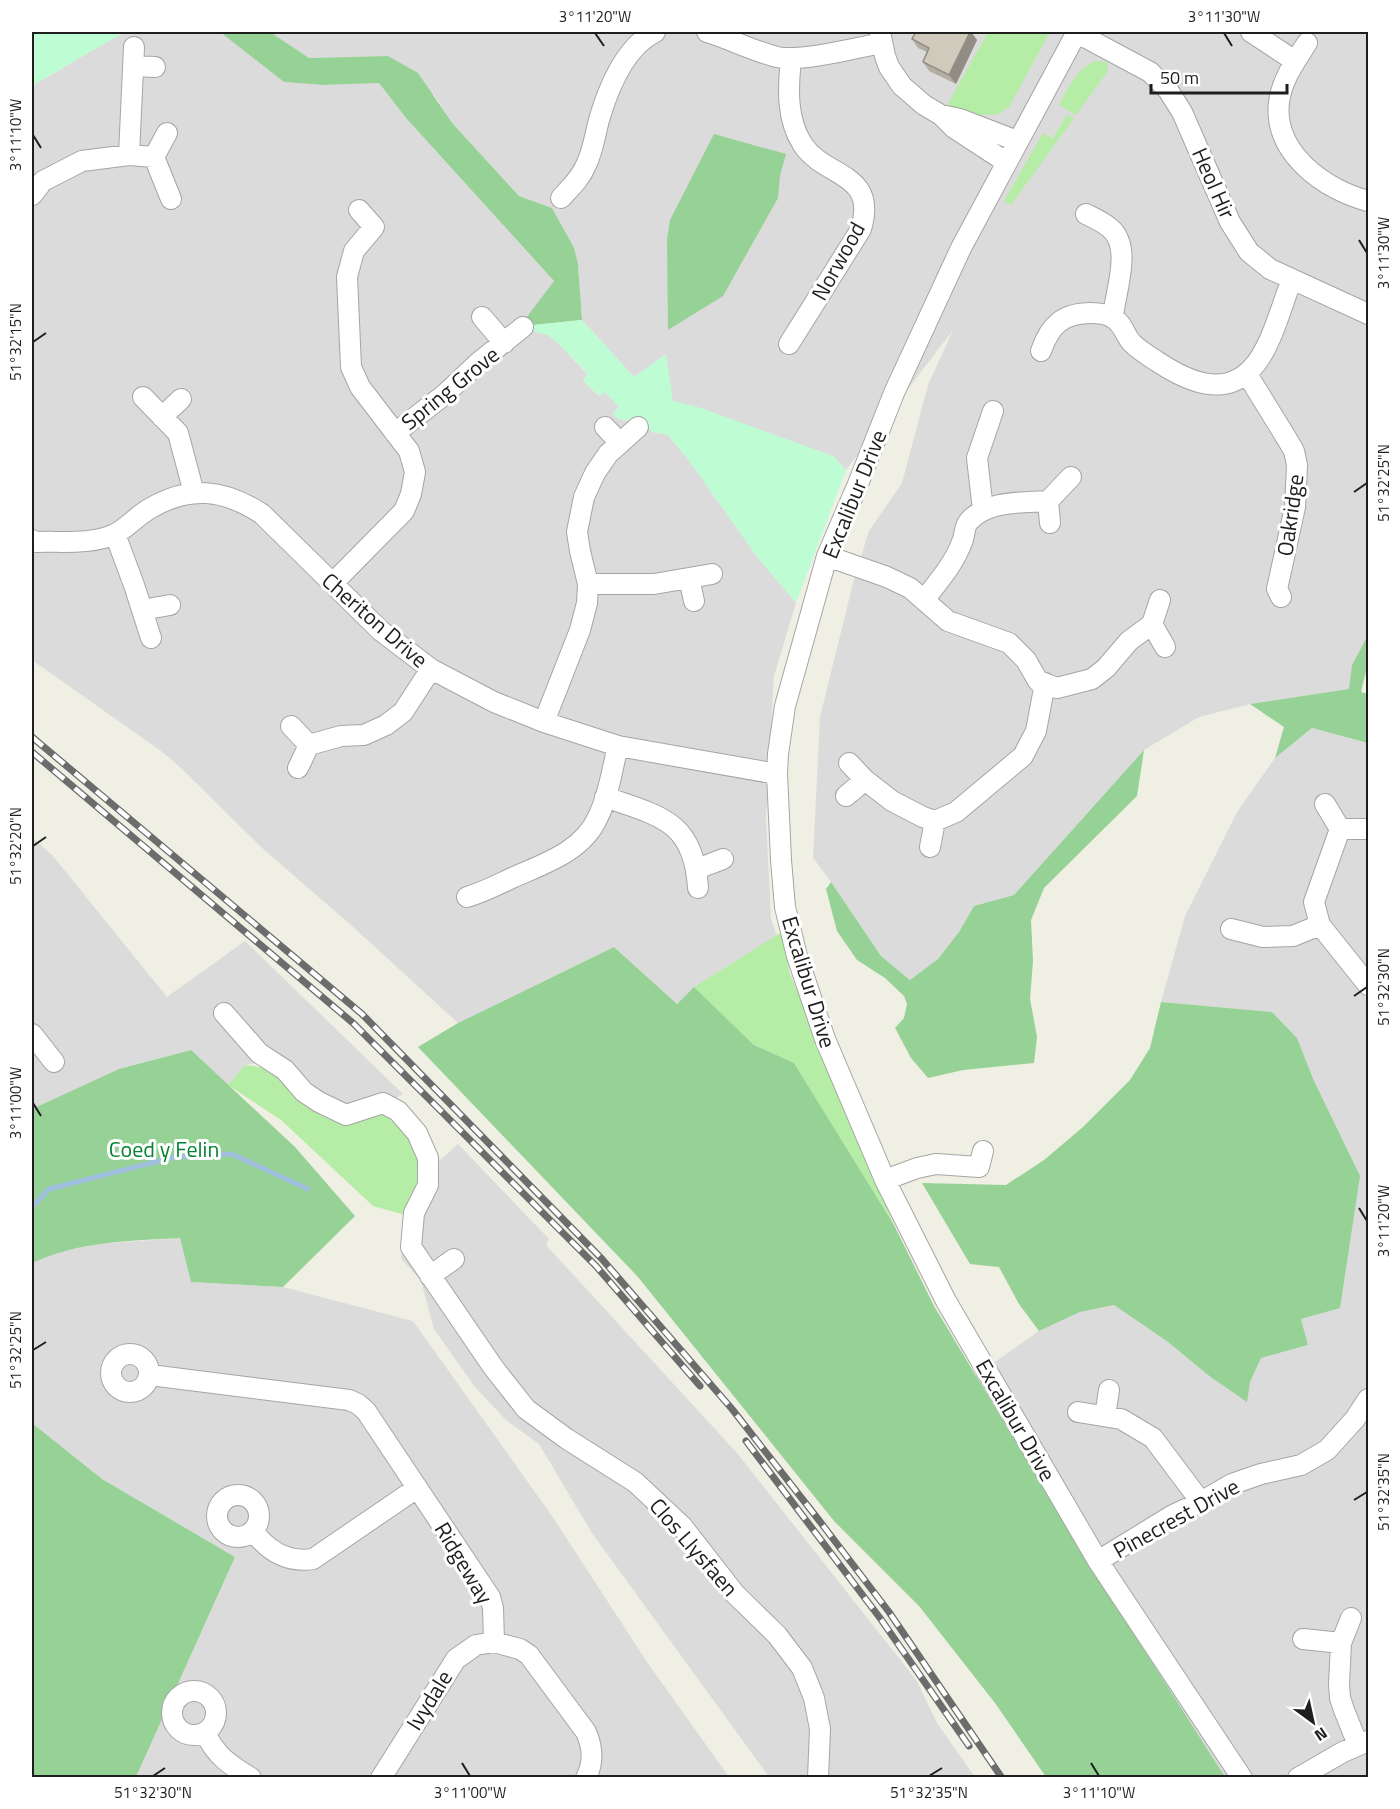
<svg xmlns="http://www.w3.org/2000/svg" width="1400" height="1809" font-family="'Titillium Web',sans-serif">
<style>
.residential{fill:#dcdbdb}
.grass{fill:#b5eda6}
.forest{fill:#96d196}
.park{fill:#befcd4}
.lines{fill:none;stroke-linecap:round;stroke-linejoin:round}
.stream{stroke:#a1c0e0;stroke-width:5}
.minor-casing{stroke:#a5a5a5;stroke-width:22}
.minor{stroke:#fff;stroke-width:20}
.rail-casing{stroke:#6c6c6c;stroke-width:7}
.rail{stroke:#fff;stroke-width:4.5;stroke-dasharray:14;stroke-linecap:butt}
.wall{fill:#b3aea2}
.shaded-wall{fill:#928d84}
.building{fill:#d0cabc;stroke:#928d84;stroke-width:1.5}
.ticks{fill:none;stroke:#1e1e1e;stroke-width:2}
.labels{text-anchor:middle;stroke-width:6;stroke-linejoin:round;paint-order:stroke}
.street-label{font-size:22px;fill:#1e1e1e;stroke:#fff}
.park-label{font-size:22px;fill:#058333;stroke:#fff}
.neatline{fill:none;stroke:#1e1e1e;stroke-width:2}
.ticks-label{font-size:15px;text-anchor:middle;fill:#1e1e1e}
</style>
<rect width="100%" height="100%" fill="#f0efe3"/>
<!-- residential -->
<path class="residential" d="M 124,32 L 220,32 L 284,82 L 323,85 L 379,83 L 406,118 L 554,281 L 527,318 L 534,325 L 535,332 L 548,335 L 558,343 L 588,375 L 583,381 L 599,396 L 605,392 L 619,407 L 612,414 L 629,421 L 638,417 L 652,432 L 668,435 L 688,459 L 758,558 L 796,603 L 774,676 L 766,818 L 771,919 L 777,936 L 694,987 L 677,1004 L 614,947 L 458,1023 L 352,926 L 261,847 L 182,769 L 161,751 L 32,660 L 32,86 Z
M 270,32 L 1368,32 L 1368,635 L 1352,665 L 1350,689 L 1250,704 L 1199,717 L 1144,750 L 1014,895 L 974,906 L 959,932 L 938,959 L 910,980 L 881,956 L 831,882 L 813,858 L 820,717 L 854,579 L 869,531 L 902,483 L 928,385 L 953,330 L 846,470 L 833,456 L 672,401 L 666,354 L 634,377 L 582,320 L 578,264 L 552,208 L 519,196 L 453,124 L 435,96 L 388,56 L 309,58 Z
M 1312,728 L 1368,743 L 1368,1777 L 1152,1777 L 924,1412 L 1039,1331 L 1080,1312 L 1114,1305 L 1168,1342 L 1208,1375 L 1250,1382 L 1261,1358 L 1308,1345 L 1301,1319 L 1314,1081 L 1297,1038 L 1272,1012 L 1161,1002 L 1185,916 L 1237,812 L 1275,758 Z
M 32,837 L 53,856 L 167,997 L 245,941 L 403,1094 L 369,1113 L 350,1122 L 262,1062 L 245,1065 L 228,1085 L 190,1050 L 119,1069 L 32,1109 Z
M 458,1144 L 549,1239 L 546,1245 L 737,1453 L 917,1681 L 937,1723 L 975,1777 L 769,1777 L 592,1533 L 539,1444 L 507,1421 L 475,1387 L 434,1329 L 421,1281 L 401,1258 L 405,1215 L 419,1191 L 420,1178 Z
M 180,1238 L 191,1282 L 283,1287 L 413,1321 L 552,1516 L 647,1662 L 729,1777 L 136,1777 L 235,1557 L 102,1479 L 32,1423 L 32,1263 L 53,1253 L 95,1244 Z"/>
<!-- grass -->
<path class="grass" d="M 988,32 L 1050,32 L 1009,107 L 999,114 L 983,115 L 982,120 L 946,107 Z
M 1097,61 L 1107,62 L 1108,71 L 1076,115 L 1059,105 C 1069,88 1076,67 1097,61 Z
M 1067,115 L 1074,118 L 1011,205 L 1004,201 L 1043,133 L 1052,139 Z
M 785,930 L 789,971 L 894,1225 L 794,1063 L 754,1045 L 694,987 Z
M 245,1065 L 273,1069 L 346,1115 L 383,1103 L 417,1133 L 420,1178 L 405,1215 L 373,1206 L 281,1120 L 228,1085 Z"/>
<!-- forest -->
<path class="forest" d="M 220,32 L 270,32 L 309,58 L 388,56 L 418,73 L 453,124 L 519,196 L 552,208 L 574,248 L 578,264 L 582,320 L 534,325 L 526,318 L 554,281 L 406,118 L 379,83 L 323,85 L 284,82 Z
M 714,134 L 786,154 L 780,176 L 778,198 L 723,296 L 668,330 L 667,240 L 670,220 Z
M 1368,635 L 1368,663 L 1361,692 L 1368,694 L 1368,743 L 1312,728 L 1275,758 L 1284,727 L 1250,704 L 1349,689 L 1352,665 Z
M 1144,750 L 1137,796 L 1044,888 L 1031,920 L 1033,961 L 1030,999 L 1037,1037 L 1034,1063 L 963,1070 L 928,1078 L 911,1058 L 895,1028 L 904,1018 L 907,1004 L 904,996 L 885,978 L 857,960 L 837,931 L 826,889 L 831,882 L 881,956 L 910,980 L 938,959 L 959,932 L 974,906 L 1014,895 Z
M 614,947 L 677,1004 L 694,987 L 754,1045 L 794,1063 L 894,1225 L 934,1306 L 1090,1565 L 1225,1777 L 1046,1777 L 995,1703 L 919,1606 L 834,1521 L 638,1277 L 418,1047 L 458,1023 Z
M 1161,1002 L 1272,1012 L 1297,1038 L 1314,1081 L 1360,1176 L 1340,1308 L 1301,1319 L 1308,1345 L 1261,1358 L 1250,1382 L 1247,1402 L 1208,1375 L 1168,1342 L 1114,1305 L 1080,1312 L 1039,1331 L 1019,1304 L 999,1267 L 970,1264 L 922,1183 L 1006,1185 L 1044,1160 L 1083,1127 L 1130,1080 L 1150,1048 Z
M 191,1050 L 295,1147 L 355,1216 L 283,1287 L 191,1282 L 180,1238 C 128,1241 80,1241 32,1263 L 32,1109 L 119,1069 Z
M 32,1423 L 102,1479 L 235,1557 L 136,1777 L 32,1777 Z"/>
<!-- park -->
<path class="park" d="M 32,32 L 124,32 L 32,86 Z
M 582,320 L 634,377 L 666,354 L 673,401 L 701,408 L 833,456 L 846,470 L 796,603 L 758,558 L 688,459 L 668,435 L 652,432 L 638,417 C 627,422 621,422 612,414 L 619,407 L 605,392 L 599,396 L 583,380 L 588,374 L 558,343 L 548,335 L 535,332 L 534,325 Z"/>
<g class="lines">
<!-- stream -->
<path class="stream" d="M 32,1207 L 49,1189 L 175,1157 L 232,1154 L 308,1189"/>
<defs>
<path id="minor" d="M 707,32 C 730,39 753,51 777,57 C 801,62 856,48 882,43
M 880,32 L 885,56 L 889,67 L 902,86 L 924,105 L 941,115 L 954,128 L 1006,162
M 1077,32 L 961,248 L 894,393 L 858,484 L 827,556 L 785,706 L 778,754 L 777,774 L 781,860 L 785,907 L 797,956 L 825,1039 L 885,1180 L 946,1301 L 1098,1561 L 1242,1778
M 1251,32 L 1295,61
M 1077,33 L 1150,72 L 1168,90 L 1182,112 L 1230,222 L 1249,252 L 1270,269 L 1368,314
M 1307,43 C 1295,62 1282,79 1279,102 C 1273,153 1325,190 1368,201
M 134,66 L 155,67
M 946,116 L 960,119 L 1017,141
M 167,133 L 154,157 L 171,199
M 129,155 L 134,47
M 32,195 L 43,181 L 82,161 L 129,155 L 154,157
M 561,198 C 570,188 581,178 586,165 C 593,151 595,135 599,120 C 608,89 625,47 655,32
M 1086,214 C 1094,218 1103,222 1110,228 C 1133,247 1115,292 1113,317
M 482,317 L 504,343
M 789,344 L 861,229 C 878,172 825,178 803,145 C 786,119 788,88 791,58
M 1041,351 C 1050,325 1063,313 1091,313 C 1098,313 1107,314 1113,318 C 1123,323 1125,336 1132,343 C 1140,351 1149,356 1158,362 C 1187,381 1225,399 1253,367 C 1271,348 1282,304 1292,279
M 1247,374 L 1287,439 L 1294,451 L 1297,465 L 1295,507 L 1277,589 L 1281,597
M 143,397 L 178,433 L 194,493
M 162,417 L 181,399
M 605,427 L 620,443
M 395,433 L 444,395 L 479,362 L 523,327
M 1048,501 L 1050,523
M 983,510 L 977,458 L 993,411
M 115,534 L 134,585 L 151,638
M 32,540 L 36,542 C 62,541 91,545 115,534 C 127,528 137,516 149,509 C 189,485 224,489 262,514 L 381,631 L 431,669 L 494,702 L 544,722 L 618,746 L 777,774
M 827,556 L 887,577 L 910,588 L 948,621 L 1009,643 L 1026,660 L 1038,681 L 1057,688 L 1092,679 L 1106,668 L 1129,641 L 1152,624 L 1160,600
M 689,578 L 694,601
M 333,583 L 404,511 L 411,494 L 415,472 L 409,451 L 360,387 L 351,367 L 347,277 L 354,251 L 374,227 L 359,210
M 588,584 L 654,584 L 712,574
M 924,600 C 938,582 954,564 962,542 C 965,536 964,526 969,521 C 988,500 1022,503 1048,501 L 1071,477
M 142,610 L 170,605
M 1152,624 L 1165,647
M 544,722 L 580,630 L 587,603 L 588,584 L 580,551 L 577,532 L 584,497 L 595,473 L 608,454 L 638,427
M 291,726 L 309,745 L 298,768
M 309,745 L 341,736 L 364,735 L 386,725 L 403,712 L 431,669
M 849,763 L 865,780 L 892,801 L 923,817 L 935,821 L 956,812 L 1023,756 L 1036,731 L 1045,683
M 846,796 L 865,780
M 605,797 C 660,816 694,821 698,888
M 1325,804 L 1340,829 L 1368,829
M 1340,829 L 1314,902 L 1320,925 L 1368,985
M 930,847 L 935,821
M 697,869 L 723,859
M 467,897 C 484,892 499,884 514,877 C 546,863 583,851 598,817 C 609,795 612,769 618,746
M 1231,929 L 1263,937 L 1293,936 L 1320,925
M 224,1013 L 259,1053 L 285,1070 L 304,1092 L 319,1102 L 346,1115 L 383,1103 L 398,1111 L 417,1133 L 428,1158 L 428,1185 L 414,1213 L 411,1247 L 493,1367 L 526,1409 L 567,1439 L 635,1482 L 682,1526 L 735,1594 L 777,1635 L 802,1668 L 814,1698 L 820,1729 L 818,1778
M 32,1034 L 54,1062
M 885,1180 L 917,1168 L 936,1164 L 979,1167 L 983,1151
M 430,1276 L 454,1259
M111 1373a19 19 0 1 1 38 0a19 19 0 1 1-38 0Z
M 150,1375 L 349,1400 L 358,1404 L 366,1411 L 490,1597 L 493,1608 L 494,1642 L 520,1649 L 529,1655 L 586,1732 C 593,1748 594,1762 586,1778
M 1078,1412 L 1121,1419 L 1153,1438 L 1201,1502
M 1105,1416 L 1109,1390
M217 1516a21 21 0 1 1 42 0a21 21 0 1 1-42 0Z
M 253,1531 C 268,1551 287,1563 313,1559 L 417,1488
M 1098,1561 L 1173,1515 L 1201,1502 L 1232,1484 L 1261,1474 L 1301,1465 L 1327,1450 L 1355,1419 L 1368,1399
M 1351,1618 L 1341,1643 L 1339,1684 L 1340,1698 L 1344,1710 L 1358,1745
M 1303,1639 L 1341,1643
M172 1713a22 22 0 1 1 44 0a22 22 0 1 1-44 0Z
M 205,1733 C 217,1757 229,1764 251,1778
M 381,1778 L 456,1659 L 476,1645 L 494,1642
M 1298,1778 L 1343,1752 L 1368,1741"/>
</defs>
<!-- minor casing -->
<use href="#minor" class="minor-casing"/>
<!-- minor -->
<use href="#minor" class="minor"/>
<defs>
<path id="rail" d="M 32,737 L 362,1014 L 602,1259 L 732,1409 L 818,1519 L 889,1612 L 1002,1778
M 32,752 L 353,1023 L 596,1266 L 700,1386
M 746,1441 L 880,1618 L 969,1746"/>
</defs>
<!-- rail casing -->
<use href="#rail" class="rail-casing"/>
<!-- rail -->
<use href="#rail" class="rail"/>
</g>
<!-- wall -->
<path class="wall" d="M 916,32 L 971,32 L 977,40 L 956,84 L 929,71 L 923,62 L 927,52 L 918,48 L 912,39 Z"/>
<!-- shaded-wall -->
<path class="shaded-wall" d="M 970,32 L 971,32 L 977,40 L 956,84 L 949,75 Z"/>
<!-- building -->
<path class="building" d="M 916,32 L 970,32 L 949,75 L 923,62 L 929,48 L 912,39 Z"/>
<!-- ticks -->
<path class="ticks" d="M 595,33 L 604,46M 1224,33 L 1232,46M 33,135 L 41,148M 1359,240 L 1367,253M 33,342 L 46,333M 1354,492 L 1367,483M 33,846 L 46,837M 1354,996 L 1367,987M 33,1103 L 41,1116M 1359,1208 L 1367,1221M 33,1350 L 46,1342M 1354,1500 L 1367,1492M 462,1763 L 470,1776M 1091,1763 L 1099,1776M 153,1776 L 165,1768M 929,1776 L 942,1768"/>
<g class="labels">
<!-- street labels -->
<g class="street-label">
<text transform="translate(1214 183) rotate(66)" y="8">Heol Hir</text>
<text transform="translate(838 261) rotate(-61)" y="8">Norwood</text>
<text transform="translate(450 388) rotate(-39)" y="8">Spring Grove</text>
<text transform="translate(854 494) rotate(-68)" y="8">Excalibur Drive</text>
<text transform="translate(1290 515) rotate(-82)" y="8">Oakridge</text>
<text transform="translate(375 620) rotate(41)" y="8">Cheriton Drive</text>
<text transform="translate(809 982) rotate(73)" y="8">Excalibur Drive</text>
<text transform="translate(1016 1420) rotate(60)" y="8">Excalibur Drive</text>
<text transform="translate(1176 1518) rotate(-29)" y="8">Pinecrest Drive</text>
<text transform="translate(694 1547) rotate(49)" y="8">Clos Llysfaen</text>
<text transform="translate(464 1563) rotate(59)" y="8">Ridgeway</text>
<text transform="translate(429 1700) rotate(-58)" y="8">Ivydale</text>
</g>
<!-- park labels -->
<g class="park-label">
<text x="164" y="1157">Coed y Felin</text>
</g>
</g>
<!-- border -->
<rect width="1400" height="1809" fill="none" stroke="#ffffff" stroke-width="66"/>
<!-- north arrow -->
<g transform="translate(1313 1722) rotate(147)" stroke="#ffffff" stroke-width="4.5" paint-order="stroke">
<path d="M0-4.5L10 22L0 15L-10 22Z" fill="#1e1e1e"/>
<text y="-9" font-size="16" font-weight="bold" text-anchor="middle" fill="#1e1e1e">N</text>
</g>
<!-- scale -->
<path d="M1151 84v9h136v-9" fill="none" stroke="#1e1e1e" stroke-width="3"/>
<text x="1160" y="84" font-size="18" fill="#1e1e1e" stroke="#ffffff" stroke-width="4.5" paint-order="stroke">50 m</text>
<rect x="33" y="33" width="1334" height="1743" class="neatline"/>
<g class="ticks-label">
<text x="595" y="22">3°11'20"W</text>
<text x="1224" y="22">3°11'30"W</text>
<text transform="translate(16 135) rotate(-90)" y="5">3°11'10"W</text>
<text transform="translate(1384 253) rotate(-90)" y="5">3°11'30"W</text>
<text transform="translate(16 342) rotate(-90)" y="5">51°32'15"N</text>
<text transform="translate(1384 483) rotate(-90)" y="5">51°32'25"N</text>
<text transform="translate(16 846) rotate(-90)" y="5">51°32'20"N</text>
<text transform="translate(1384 987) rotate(-90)" y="5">51°32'30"N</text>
<text transform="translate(16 1103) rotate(-90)" y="5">3°11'00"W</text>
<text transform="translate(1384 1221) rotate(-90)" y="5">3°11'20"W</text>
<text transform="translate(16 1350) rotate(-90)" y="5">51°32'25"N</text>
<text transform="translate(1384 1492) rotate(-90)" y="5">51°32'35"N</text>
<text x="153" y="1798">51°32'30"N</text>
<text x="470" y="1798">3°11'00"W</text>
<text x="929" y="1798">51°32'35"N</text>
<text x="1099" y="1798">3°11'10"W</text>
</g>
</svg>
